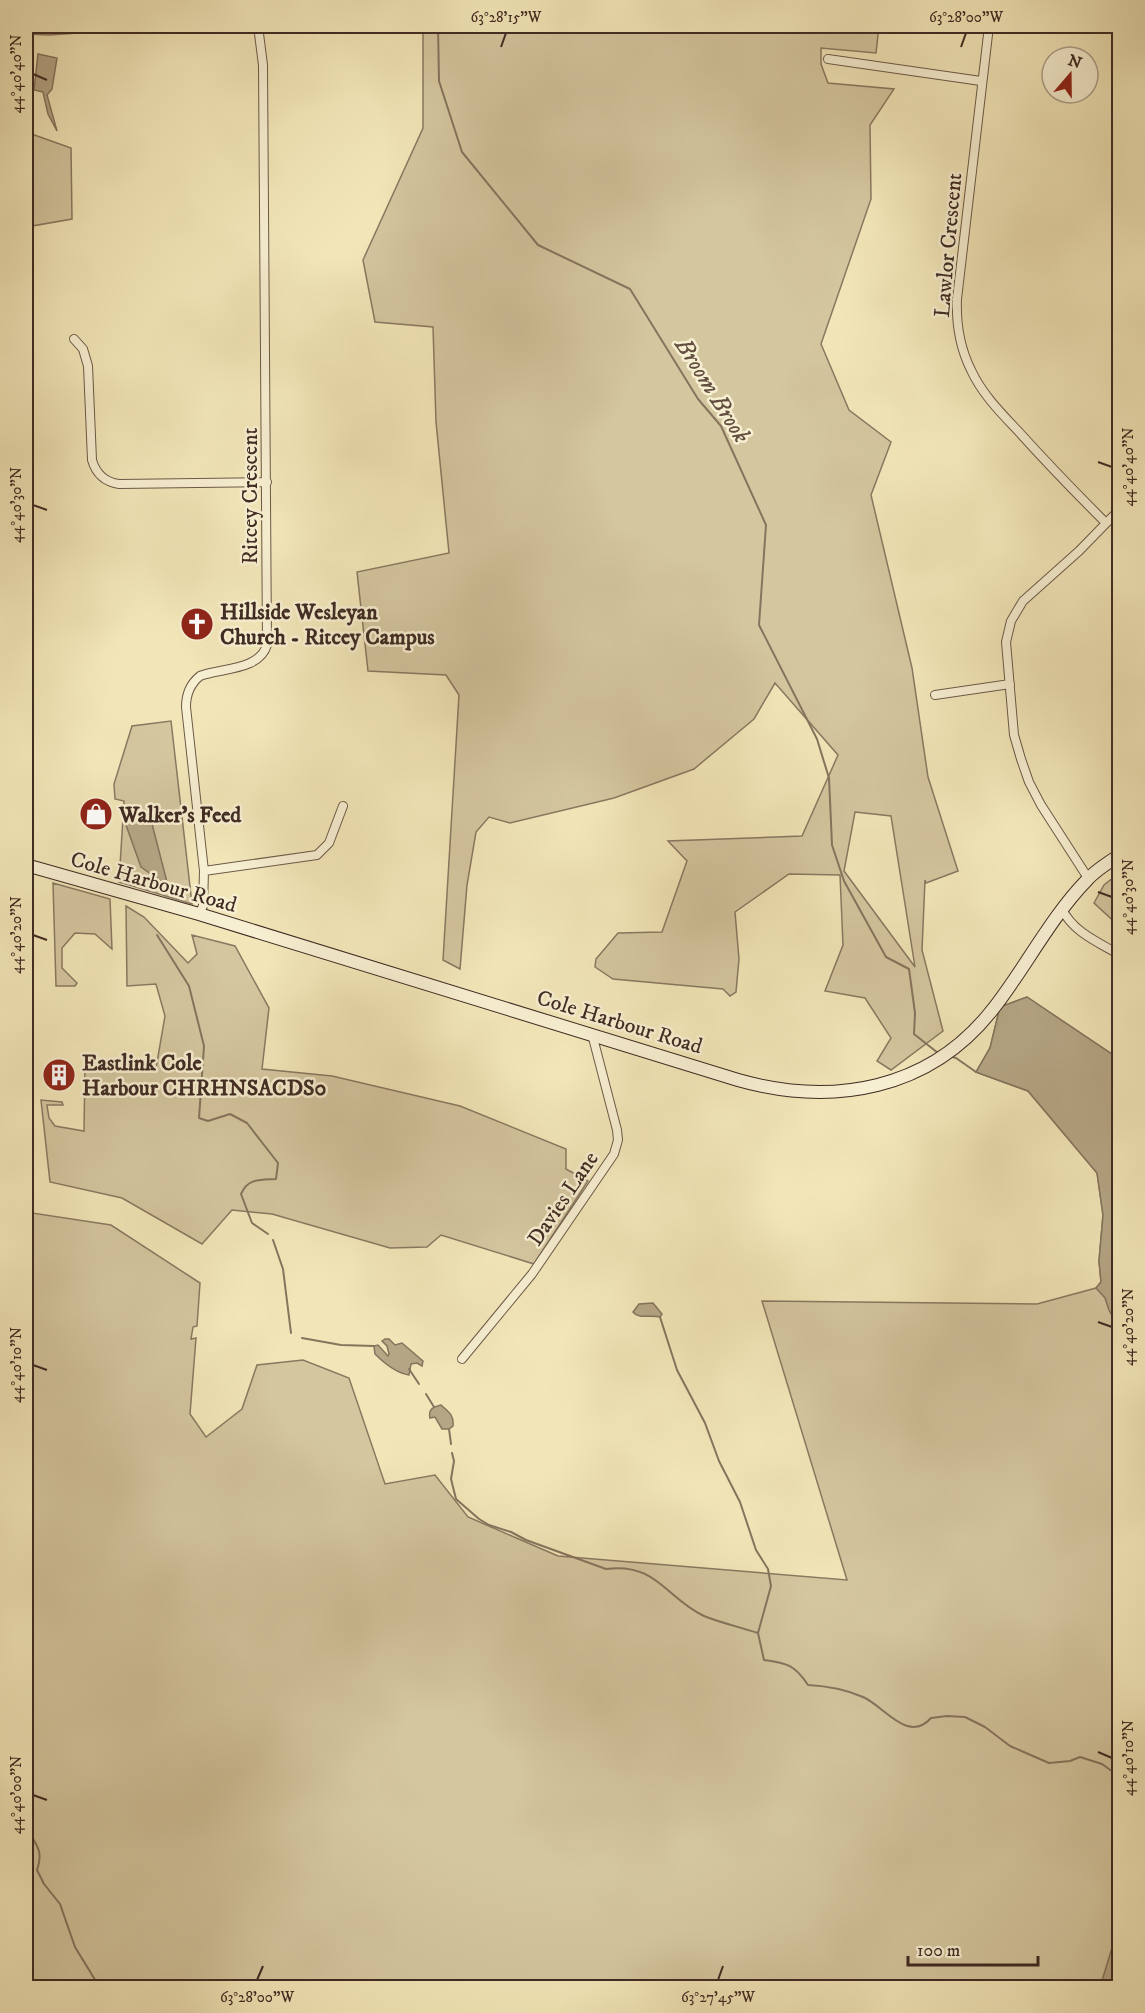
<svg xmlns="http://www.w3.org/2000/svg" width="1145" height="2013" font-family="'IM FELL DW Pica',serif">
<style>
.green{fill:#d4c69f;stroke:#8a7861;stroke-width:1.5;fill-rule:evenodd}
.water{fill:#b5a685;stroke:#86745e;stroke-width:1.5}
.lines{fill:none;stroke-linecap:round;stroke-linejoin:round}
.stream{stroke:#86745e;stroke-width:2}
.minor-casing{stroke:#6c5948;stroke-width:10}
.secondary-casing{stroke:#3f2a23;stroke-width:14}
.minor{stroke:#f7efd1;stroke-width:8}
.secondary{stroke:#f7efd1;stroke-width:12}
.ticks{fill:none;stroke:#3f2a23;stroke-width:2}
.labels{text-anchor:middle;stroke-width:5;stroke-linejoin:round;paint-order:stroke}
.street-label{font-size:22px;fill:#3f2a23;stroke:#f7efd1}
.poi-label{font-size:22px;font-weight:bold;fill:#3f2a23;stroke:#f7efd1;text-anchor:start}
.water-label{font-size:24px;font-style:italic;fill:#624f40;stroke:#f7efd1}
.neatline{fill:none;stroke:#3f2a23;stroke-width:2}
.ticks-label{font-size:15px;text-anchor:middle;fill:#3f2a23}
</style>
<rect width="100%" height="100%" fill="#f2e6b8"/>
<filter id="stains"><feTurbulence type="fractalNoise" baseFrequency=".00333" numOctaves="4"/><feColorMatrix values="0 0 0 0 .2 0 0 0 0 .09 0 0 0 0 .02 0 0 0 .5 -.17"/></filter>
<radialGradient id="worn" r=".72"><stop offset=".6" stop-color="#630" stop-opacity="0"/><stop offset="1" stop-color="#630" stop-opacity=".3"/></radialGradient>
<!-- green -->
<path class="green" d="M 26,26 L 181,26 L 49,35 L 26,34 Z
M 423,26 L 879,26 L 876,53 L 821,48 L 821,64 L 828,83 L 894,89 L 870,125 L 871,199 L 821,344 L 849,410 L 891,442 L 871,495 L 912,668 L 928,777 L 958,871 L 926,883 L 925,880 L 922,950 L 943,1031 L 891,1070 L 877,1061 L 891,1038 L 865,998 L 825,991 L 843,945 L 840,875 L 789,874 L 735,912 L 739,959 L 736,992 L 730,996 L 723,989 L 613,979 L 595,967 L 596,959 L 618,933 L 662,932 L 687,861 L 668,841 L 802,836 L 838,755 L 775,683 L 754,719 L 694,769 L 614,798 L 510,823 L 489,817 L 476,832 L 467,885 L 460,969 L 443,960 L 459,695 L 446,675 L 368,671 L 357,572 L 449,553 L 436,422 L 433,327 L 375,322 L 363,260 L 423,128 ZM 855,812 L 891,816 L 915,967 L 844,871 Z
M 26,132 L 71,148 L 72,219 L 26,227 Z
M 171,721 L 192,904 L 119,882 L 124,801 L 115,799 L 114,784 L 132,726 Z
M 1119,873 L 1119,926 L 1094,903 L 1104,885 Z
M 53,883 L 110,899 L 112,949 L 95,934 L 75,933 L 62,948 L 62,968 L 77,983 L 75,986 L 56,986 Z
M 126,906 L 144,917 L 188,963 L 197,954 L 192,935 L 235,946 L 269,1008 L 262,1069 L 332,1076 L 460,1106 L 566,1149 L 566,1169 L 588,1181 L 534,1264 L 441,1235 L 427,1247 L 390,1248 L 272,1214 L 232,1210 L 202,1244 L 122,1198 L 50,1182 L 41,1100 L 62,1102 L 63,1105 L 47,1105 L 49,1118 L 55,1126 L 84,1131 L 85,1066 L 156,1068 L 165,1016 L 156,984 L 127,986 Z
M 1027,997 L 1119,1059 L 1119,1987 L 26,1987 L 26,1212 L 111,1225 L 200,1283 L 197,1326 L 193,1327 L 191,1339 L 196,1338 L 190,1414 L 206,1437 L 242,1409 L 257,1365 L 303,1360 L 349,1378 L 385,1484 L 435,1475 L 468,1517 L 558,1556 L 847,1580 L 762,1301 L 1037,1304 L 1096,1288 L 1101,1282 L 1099,1261 L 1103,1215 L 1097,1173 L 1028,1091 L 976,1072 L 990,1048 L 1000,1007 Z"/>
<!-- water -->
<path class="water" d="M 38,54 L 57,58 L 52,89 L 47,95 L 57,131 L 48,114 L 43,92 L 34,90 Z
M 125,806 L 135,809 L 151,820 L 168,886 L 141,867 L 126,825 Z
M 1027,997 L 1119,1059 L 1119,1329 L 1109,1310 L 1105,1298 L 1096,1288 L 1101,1282 L 1099,1261 L 1103,1215 L 1097,1173 L 1028,1091 L 976,1072 L 990,1048 L 1000,1007 Z
M 653,1303 L 662,1314 L 660,1317 C 651,1314 639,1320 633,1312 L 639,1304 Z
M 385,1339 L 389,1339 L 395,1345 L 402,1343 L 423,1361 L 422,1366 L 417,1363 L 411,1364 L 409,1375 C 396,1373 384,1363 375,1354 L 374,1346 L 378,1345 L 388,1356 L 389,1354 L 387,1346 L 382,1341 Z
M 441,1405 C 449,1412 454,1415 453,1426 L 449,1429 L 442,1429 L 435,1417 L 430,1418 C 428,1409 433,1407 441,1405 Z
M 1119,1925 L 1119,1987 L 1100,1987 Z"/>
<g class="lines">
<!-- stream -->
<path class="stream" d="M 438,26 L 439,81 L 462,152 L 538,245 L 630,289 L 698,399 L 721,426 L 766,525 L 759,625 L 817,739 L 829,778 L 832,845 L 844,881 L 886,957 L 909,969 L 915,1013 L 914,1034 L 938,1053
M 168,886 L 175,894
M 157,935 L 189,986 L 204,1046 L 199,1118 L 208,1121 L 230,1114 L 247,1123 L 278,1163 L 276,1179 C 260,1180 248,1178 241,1194 L 252,1223 L 268,1234
M 949,1056 L 956,1058 L 976,1072
M 273,1240 L 283,1269 L 291,1333
M 660,1317 L 677,1370 L 705,1423 L 719,1461 L 740,1502 L 756,1550 L 768,1569 L 771,1586 L 758,1633 L 764,1660 C 787,1663 795,1665 808,1685 C 827,1686 845,1689 863,1697 C 884,1706 908,1744 931,1718 L 947,1716 L 965,1717 L 985,1727 L 1010,1746 L 1049,1763 L 1070,1761 L 1080,1757 L 1102,1764 L 1120,1777
M 302,1338 L 341,1345 L 374,1346
M 409,1369 L 419,1384
M 426,1394 L 434,1407
M 449,1429 L 451,1444
M 452,1453 L 454,1461 L 451,1479 L 456,1499 L 479,1519 L 489,1525 L 511,1532 L 526,1540 L 606,1569 C 656,1562 666,1598 704,1616 C 721,1623 740,1627 758,1633
M 26,1828 C 36,1844 44,1851 37,1870 L 44,1884 L 60,1904 L 75,1947 L 97,1983 L 98,1988"/>
<defs>
<path id="minor" d="M 989,26 L 957,299 C 956,324 960,348 971,370 C 982,394 1001,413 1019,432 C 1047,463 1076,493 1105,522
M 828,59 L 981,81
M 74,339 L 83,349 L 88,366 L 92,460 C 96,474 105,482 119,484 L 267,482
M 935,695 L 1010,684
M 204,871 L 317,855 L 329,843 L 343,806
M 1088,878 L 1041,805 L 1029,782 L 1021,759 L 1014,735 L 1006,642 L 1011,621 L 1023,601 L 1079,551 L 1120,509
M 1062,909 C 1073,932 1098,942 1120,955
M 199,914 L 203,906 L 204,871 L 186,707 C 186,694 190,684 200,676 C 220,668 259,671 267,645 L 263,65 L 258,26
M 462,1359 L 532,1274 L 614,1154 L 618,1140 L 617,1130 L 592,1034"/>
<path id="secondary" d="M 26,865 L 199,914 L 738,1080 C 833,1107 930,1090 993,1009 C 1026,967 1050,918 1087,880 C 1096,870 1109,862 1120,855"/>
</defs>
<!-- minor casing -->
<use href="#minor" class="minor-casing"/>
<!-- secondary casing -->
<use href="#secondary" class="secondary-casing"/>
<!-- minor -->
<use href="#minor" class="minor"/>
<!-- secondary -->
<use href="#secondary" class="secondary"/>
</g>
<!-- ticks -->
<path class="ticks" d="M 501,47 L 506,33M 961,47 L 966,33M 33,74 L 47,80M 1098,462 L 1112,467M 33,505 L 47,510M 1098,892 L 1112,897M 33,935 L 47,940M 1098,1322 L 1112,1327M 33,1365 L 47,1370M 1098,1752 L 1112,1758M 33,1795 L 47,1800M 257,1980 L 263,1966M 718,1980 L 723,1966"/>
<!-- icons -->
<defs>
<symbol id="church-disc" viewBox="-11 -11 22 22"><circle r="9.5" fill="#8f2418" stroke="#f7efd1"/><path d="M-1.2-6h2.4v3.5h3.3v2.4h-3.3V6h-2.4V-.1h-3.3v-2.4h3.3Z" fill="#fff"/></symbol>
<symbol id="shop-disc" viewBox="-11 -11 22 22"><circle r="9.5" fill="#8f2418" stroke="#f7efd1"/><path d="M-5-2.5h2.3a2.7 3.5 0 0 1 5.4 0H5L5.5 6h-11ZM-1.5-2.5h3a1.5 2.3 0 0 0-3 0Z" fill="#fff"/></symbol>
<symbol id="building-disc" viewBox="-11 -11 22 22"><circle r="9.5" fill="#8f2418" stroke="#f7efd1"/><path d="M-4-6H4V6H1V3H-1V6H-4ZM-2.5-4.3h1.7v1.8h-1.7ZM.8-4.3h1.7v1.8H.8ZM-2.5-1h1.7V.8h-1.7ZM.8-1h1.7V.8H.8Z" fill="#fff"/></symbol>
</defs>
<g fill-rule="evenodd">
<use href="#church-disc" x="178" y="605" width="38" height="38"/>
<use href="#shop-disc" x="77" y="795" width="38" height="38"/>
<use href="#building-disc" x="40" y="1056" width="38" height="38"/>
</g>
<g class="labels">
<!-- street labels -->
<g class="street-label">
<text transform="translate(947 245) rotate(-85)" y="8">Lawlor Crescent</text>
<text transform="translate(249 496) rotate(-90)" y="8">Ritcey Crescent</text>
<text transform="translate(154 881) rotate(16)" y="8">Cole Harbour Road</text>
<text transform="translate(620 1021) rotate(17)" y="8">Cole Harbour Road</text>
<text transform="translate(562 1198) rotate(-56)" y="8">Davies Lane</text>
</g>
<!-- poi labels -->
<g class="poi-label">
<text x="220" y="619">Hillside Wesleyan<tspan x="220" dy="25">Church - Ritcey Campus</tspan></text>
<text x="119" y="822">Walker's Feed</text>
<text x="82" y="1070">Eastlink Cole<tspan x="82" dy="25">Harbour CHRHNSACDS0</tspan></text>
</g>
<!-- water labels -->
<g class="water-label">
<text transform="translate(713 390) rotate(58)" y="8">Broom Brook</text>
</g>
</g>
<!-- margin -->
<rect width="1145" height="2013" fill="none" stroke="#f2e6b8" stroke-width="66"/>
<!-- north arrow -->
<g transform="translate(1070 75) rotate(20)"><circle r="28" fill="#f7efd1" stroke="#ada08b" stroke-width="1.5"/>
<path d="M0-4.5L10 22L0 15L-10 22Z" fill="#8f2418"/>
<text y="-9" font-size="16" font-weight="bold" text-anchor="middle" fill="#3f2a23">N</text>
</g>
<!-- scale -->
<path d="M908 1956v9h130v-9" fill="none" stroke="#3f2a23" stroke-width="3"/>
<text x="917" y="1956" font-size="18" fill="#3f2a23" stroke="#f7efd1" stroke-width="4.5" paint-order="stroke">100 m</text>
<rect x="33" y="33" width="1079" height="1947" class="neatline"/>
<g class="ticks-label">
<text x="506" y="22">63°28'15"W</text>
<text x="966" y="22">63°28'00"W</text>
<text transform="translate(16 74) rotate(-90)" y="5">44°40'40"N</text>
<text transform="translate(1128 467) rotate(-90)" y="5">44°40'40"N</text>
<text transform="translate(16 505) rotate(-90)" y="5">44°40'30"N</text>
<text transform="translate(1128 897) rotate(-90)" y="5">44°40'30"N</text>
<text transform="translate(16 935) rotate(-90)" y="5">44°40'20"N</text>
<text transform="translate(1128 1327) rotate(-90)" y="5">44°40'20"N</text>
<text transform="translate(16 1365) rotate(-90)" y="5">44°40'10"N</text>
<text transform="translate(1128 1758) rotate(-90)" y="5">44°40'10"N</text>
<text transform="translate(16 1795) rotate(-90)" y="5">44°40'00"N</text>
<text x="257" y="2002">63°28'00"W</text>
<text x="718" y="2002">63°27'45"W</text>
</g>
<rect width="100%" height="100%" filter="url(#stains)"/>
<rect width="100%" height="100%" fill="url(#worn)"/>
</svg>
